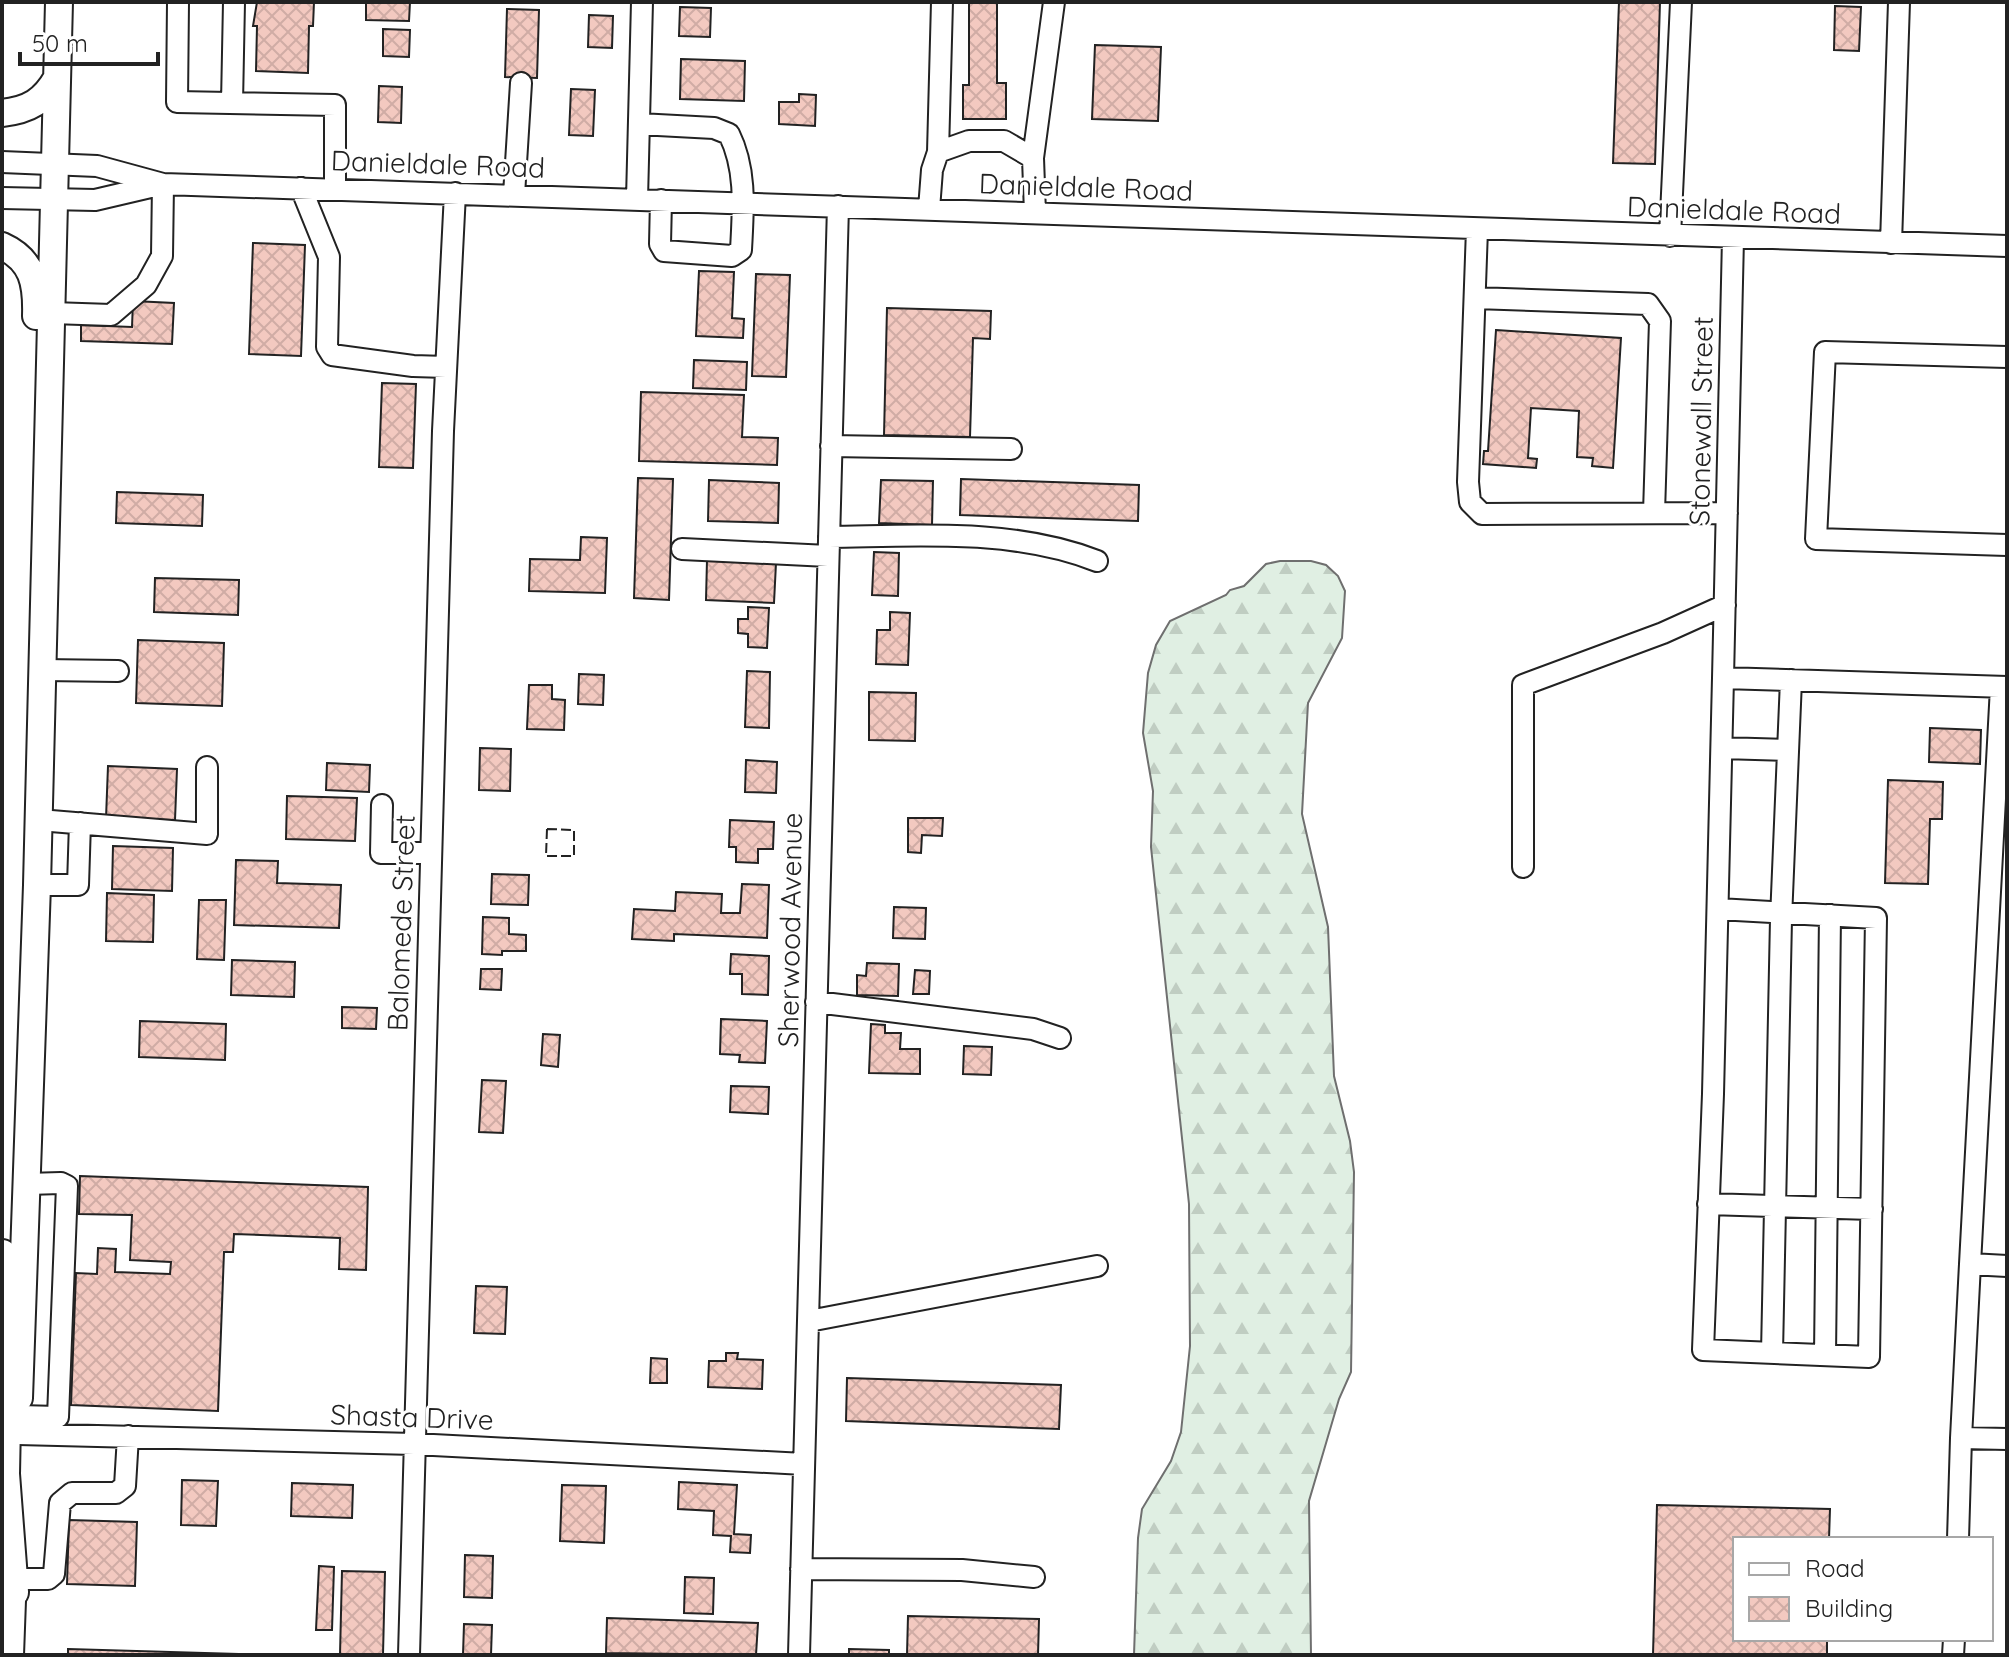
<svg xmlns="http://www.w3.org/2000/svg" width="2009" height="1657" font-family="Quicksand,sans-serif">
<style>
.forest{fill:url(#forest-firs);stroke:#6f6f6f;stroke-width:2}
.building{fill:url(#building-cross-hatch);stroke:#222;stroke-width:2}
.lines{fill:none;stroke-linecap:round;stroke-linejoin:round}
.minor-casing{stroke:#222;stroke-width:24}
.major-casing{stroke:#222;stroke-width:30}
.highway-casing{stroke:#222;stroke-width:34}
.minor{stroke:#fff;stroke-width:20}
.major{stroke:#fff;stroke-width:26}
.highway{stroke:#fff;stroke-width:30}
.fence{stroke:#222;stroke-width:2;stroke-dasharray:10 4;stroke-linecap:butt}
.labels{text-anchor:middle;stroke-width:6;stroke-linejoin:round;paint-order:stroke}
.street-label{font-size:28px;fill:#222;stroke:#fff}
</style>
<defs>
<pattern id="forest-firs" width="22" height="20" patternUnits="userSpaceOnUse" patternTransform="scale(2)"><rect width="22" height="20" fill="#e0efe3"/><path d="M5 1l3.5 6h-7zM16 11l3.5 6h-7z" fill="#c0cdc2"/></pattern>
<pattern id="building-cross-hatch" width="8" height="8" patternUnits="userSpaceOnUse" patternTransform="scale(2)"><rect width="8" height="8" fill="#f3c9c0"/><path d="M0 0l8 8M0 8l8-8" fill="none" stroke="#d0aca5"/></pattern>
</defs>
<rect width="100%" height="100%" fill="#fff"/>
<!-- forest -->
<path class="forest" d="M 1280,561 L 1311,561 L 1326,565 L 1338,576 L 1345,591 L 1342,638 L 1308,703 L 1302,814 L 1328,927 L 1334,1076 L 1350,1141 L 1354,1172 L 1351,1372 L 1339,1399 L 1309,1501 L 1311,1655 L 1134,1655 L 1138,1538 L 1142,1509 L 1171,1461 L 1181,1432 L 1190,1346 L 1189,1204 L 1151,847 L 1153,791 L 1143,733 L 1148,673 L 1156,645 L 1170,621 L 1226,595 L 1230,590 L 1244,586 L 1266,564 Z"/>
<!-- building -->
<path class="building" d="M 257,2 L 314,2 L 313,26 L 309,26 L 308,73 L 256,71 L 257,26 L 253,26 Z
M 366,2 L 410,2 L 409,21 L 366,20 Z
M 969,2 L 997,2 L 997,83 L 1006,83 L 1006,119 L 963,119 L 963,85 L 969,85 Z
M 1619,2 L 1660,2 L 1655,164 L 1613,163 Z
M 1835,6 L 1861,7 L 1859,51 L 1834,50 Z
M 680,7 L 711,8 L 710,37 L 679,36 Z
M 507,9 L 539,10 L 537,78 L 505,77 Z
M 589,15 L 613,16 L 612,48 L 588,47 Z
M 383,29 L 410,30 L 409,57 L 383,56 Z
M 1095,45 L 1161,47 L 1158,121 L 1092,119 Z
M 681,59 L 745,61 L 744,101 L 680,99 Z
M 379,86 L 402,87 L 401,123 L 378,122 Z
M 571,89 L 595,90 L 593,136 L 569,135 Z
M 799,94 L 816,95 L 815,126 L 779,124 L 779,102 L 799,102 Z
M 253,243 L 305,245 L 301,356 L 249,354 Z
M 699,271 L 734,272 L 732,318 L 744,319 L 743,338 L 696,336 Z
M 756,274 L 790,275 L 786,377 L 752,376 Z
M 133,301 L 174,303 L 172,344 L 81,341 L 81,325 L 132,327 Z
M 887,308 L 991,311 L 990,339 L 973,338 L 970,437 L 884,435 Z
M 1496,330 L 1621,338 L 1613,468 L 1592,466 L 1593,458 L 1577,457 L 1579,411 L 1531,408 L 1528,458 L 1537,459 L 1536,468 L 1483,464 L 1484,451 L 1488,451 Z
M 694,360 L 747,362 L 746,390 L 693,388 Z
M 382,383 L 416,384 L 413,468 L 379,467 Z
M 641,392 L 744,395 L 742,437 L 778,438 L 777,465 L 639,461 Z
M 638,478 L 673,479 L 669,600 L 634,598 Z
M 961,479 L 1139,485 L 1138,521 L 960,515 Z
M 709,480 L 779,483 L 778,523 L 708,521 Z
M 881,480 L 933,481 L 932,525 L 879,523 Z
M 117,492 L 203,495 L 202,526 L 116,523 Z
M 581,537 L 607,538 L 605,593 L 529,591 L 530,559 L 580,560 Z
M 874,552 L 899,553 L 898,596 L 872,595 Z
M 707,560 L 776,563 L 774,603 L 706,600 Z
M 155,578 L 239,580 L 238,615 L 154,612 Z
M 748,607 L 769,608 L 767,648 L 748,647 L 748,634 L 738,633 L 738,619 L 748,619 Z
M 890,612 L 910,613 L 908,665 L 876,664 L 877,630 L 890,630 Z
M 138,640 L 224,643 L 222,706 L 136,703 Z
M 747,671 L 770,672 L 769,728 L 745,727 Z
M 579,674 L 604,675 L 603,705 L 578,704 Z
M 529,685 L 552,685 L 552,699 L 565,700 L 564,730 L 527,729 Z
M 869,692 L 916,693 L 915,741 L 869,740 Z
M 1930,728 L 1981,730 L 1980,764 L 1929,762 Z
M 480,748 L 511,749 L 510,791 L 479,790 Z
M 746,760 L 777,762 L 776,793 L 745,792 Z
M 327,763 L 370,765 L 369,792 L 326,790 Z
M 108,766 L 177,769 L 175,820 L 106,818 Z
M 1888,780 L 1943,782 L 1942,819 L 1930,819 L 1928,884 L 1885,883 Z
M 287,796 L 357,798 L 355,841 L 286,839 Z
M 908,818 L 943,818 L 942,836 L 922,835 L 921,853 L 908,852 Z
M 730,820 L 774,822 L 773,849 L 758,849 L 758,863 L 736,862 L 736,847 L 729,847 Z
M 113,846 L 173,848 L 172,891 L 112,889 Z
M 236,860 L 278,861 L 277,883 L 341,885 L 339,928 L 234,925 Z
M 492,874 L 529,875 L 528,905 L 491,904 Z
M 742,884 L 769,885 L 767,938 L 674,934 L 674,941 L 632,939 L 634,909 L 675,911 L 676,892 L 722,894 L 721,913 L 740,913 Z
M 107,893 L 154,895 L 153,942 L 106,941 Z
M 199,900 L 226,900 L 224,960 L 197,959 Z
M 894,907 L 926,908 L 925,939 L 893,938 Z
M 483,917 L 509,918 L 509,934 L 526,935 L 526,951 L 502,951 L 502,955 L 482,954 Z
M 731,954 L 769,956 L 768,995 L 742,994 L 742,974 L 730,974 Z
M 232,960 L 295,962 L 294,997 L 231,995 Z
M 867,963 L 899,964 L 898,996 L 857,995 L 857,975 L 866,976 Z
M 481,969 L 502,969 L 501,990 L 480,989 Z
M 915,970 L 930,971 L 929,994 L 913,994 Z
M 342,1007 L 377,1008 L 376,1029 L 342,1028 Z
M 721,1019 L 767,1021 L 765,1063 L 739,1062 L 740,1055 L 720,1054 Z
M 140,1021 L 226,1024 L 225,1060 L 139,1057 Z
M 871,1024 L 885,1025 L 885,1033 L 901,1033 L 900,1049 L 920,1049 L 920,1074 L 869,1073 Z
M 543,1034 L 560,1035 L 558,1067 L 541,1065 Z
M 964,1046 L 992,1047 L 991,1075 L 963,1074 Z
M 482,1080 L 506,1081 L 503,1133 L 479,1132 Z
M 731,1086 L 769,1087 L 768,1114 L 730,1112 Z
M 80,1176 L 368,1187 L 366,1270 L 339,1269 L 340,1238 L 234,1234 L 233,1252 L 224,1252 L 218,1411 L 71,1405 L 76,1273 L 97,1274 L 98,1248 L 116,1249 L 115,1272 L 170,1274 L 171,1262 L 130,1260 L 132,1215 L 79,1214 Z
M 476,1286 L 507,1287 L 505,1334 L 474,1333 Z
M 726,1353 L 738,1353 L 737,1359 L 763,1360 L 762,1389 L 708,1387 L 709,1361 L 726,1361 Z
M 651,1358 L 667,1359 L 667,1383 L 650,1383 Z
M 847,1378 L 1061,1385 L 1059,1429 L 846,1421 Z
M 182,1480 L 218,1481 L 216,1526 L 181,1525 Z
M 679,1482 L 737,1485 L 734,1534 L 751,1535 L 750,1553 L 730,1552 L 731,1536 L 713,1535 L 714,1511 L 678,1509 Z
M 292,1483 L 353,1485 L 352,1518 L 291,1516 Z
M 562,1485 L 606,1486 L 604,1543 L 560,1541 Z
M 1657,1505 L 1830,1509 L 1829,1539 L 1735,1539 L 1735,1639 L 1827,1639 L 1827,1655 L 1653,1655 Z
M 69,1520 L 137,1522 L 135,1586 L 67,1584 Z
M 465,1555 L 493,1556 L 492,1598 L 464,1597 Z
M 319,1566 L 334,1567 L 332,1630 L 316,1630 Z
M 342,1571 L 385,1572 L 383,1655 L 340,1655 Z
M 685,1577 L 714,1578 L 713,1614 L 684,1613 Z
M 908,1616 L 1039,1619 L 1038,1655 L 907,1655 Z
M 607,1618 L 758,1623 L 756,1655 L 606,1653 Z
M 464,1624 L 492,1625 L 491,1655 L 463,1655 Z
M 68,1649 L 271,1655 L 68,1655 Z
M 849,1649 L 889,1650 L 889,1655 L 849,1655 Z"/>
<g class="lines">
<defs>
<path id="minor" d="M 178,2 L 177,102 L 335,105 L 335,189
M 232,103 L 234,2
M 639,124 L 714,128 L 729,134 C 747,170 743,211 741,250 L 732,256 L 664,251 L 660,244 L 661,200
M 938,152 L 942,2
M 2,162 L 97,166 L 163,184 L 2007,246
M 301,188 L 329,257 L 327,347 L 332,355 L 413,366 L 446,367
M 514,195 L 521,83
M 2,198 L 95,200 L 159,185
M 637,199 L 642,2
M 929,209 L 932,170 L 938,152 L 969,141 L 1004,141 L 1033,158
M 1035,213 L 1033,158 L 1054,2
M 1477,229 L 1468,482 L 1470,502 L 1482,514 L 1727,513
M 1670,236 L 1681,2
M 1733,238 L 1723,678 L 2007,687
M 1891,243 L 1899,2
M 1475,298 L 1648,304 L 1660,321 L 1654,513
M 52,313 L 111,315 L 146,285 L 162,256 L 163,184
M 2007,357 L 1825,352 L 1816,539 L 2007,545
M 831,446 L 1011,449
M 829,537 C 917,536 1013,528 1097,561
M 682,549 L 828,556
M 43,670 L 118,671
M 2007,688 L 2001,687 L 1970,1264 L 2007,1266
M 1722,748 L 1788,750
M 382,805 L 381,853 L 431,853
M 39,820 L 207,834 L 207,767
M 1523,867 L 1523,685 L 1663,633 L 1725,605
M 37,885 L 78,885 L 80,823
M 1718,909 L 1876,918 L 1869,1357 L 1703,1350 L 1713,1094 L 1723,678
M 816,1002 L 1033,1029 L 1060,1038
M 1708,1204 L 1872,1209
M 1970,1264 L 1961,1438 L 2007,1439
M 809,1321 L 1097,1266
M 1772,1353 L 1781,919 L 1791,680
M 1825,1355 L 1830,915
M 19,1416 L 58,1417 L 67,1186 L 61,1183 L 27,1184
M 18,1434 L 414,1444 L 804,1464
M 1958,1539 L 1961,1438
M 801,1569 L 962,1570 L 1034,1577
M 13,1579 L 48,1579 L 54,1574 L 60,1503 L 72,1493 L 116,1493 L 125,1486 L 128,1436
M 409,1655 L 443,431 L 455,193
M 799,1655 L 838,206
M 1953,1655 L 1954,1639"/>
<path id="major" d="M 2,113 C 29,110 44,101 57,78
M 2,246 C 33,260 37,284 36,316
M 19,1398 L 37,885 L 59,2
M 10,1655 L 13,1573"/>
<path id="highway" d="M 2,1255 L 6,1371 L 4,1474 L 13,1592"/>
</defs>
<!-- minor casing -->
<use href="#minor" class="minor-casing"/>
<!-- major casing -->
<use href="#major" class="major-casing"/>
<!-- highway casing -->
<use href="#highway" class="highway-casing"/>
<!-- minor -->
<use href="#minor" class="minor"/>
<!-- major -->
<use href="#major" class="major"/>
<!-- highway -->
<use href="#highway" class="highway"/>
<!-- fence -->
<path class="fence" d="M 547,829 L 574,830 L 574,856 L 546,856 Z"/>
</g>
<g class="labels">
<!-- street labels -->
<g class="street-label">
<text transform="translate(438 164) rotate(2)" y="10">Danieldale Road</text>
<text transform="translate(1086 187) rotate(2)" y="10">Danieldale Road</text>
<text transform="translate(1734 210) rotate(2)" y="10">Danieldale Road</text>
<text transform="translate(1701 421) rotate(-89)" y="10">Stonewall Street</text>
<text transform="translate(401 923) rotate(-88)" y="10">Balomede Street</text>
<text transform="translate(790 930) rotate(-89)" y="10">Sherwood Avenue</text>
<text transform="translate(412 1417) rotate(2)" y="10">Shasta Drive</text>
</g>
</g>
<!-- border -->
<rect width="2009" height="1657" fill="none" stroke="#222222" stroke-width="8"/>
<!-- legend -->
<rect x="1733" y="1537" width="260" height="104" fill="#ffffff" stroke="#a7a7a7" stroke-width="2"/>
<rect x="1749" y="1563" width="40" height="12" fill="#ffffff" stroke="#a7a7a7" stroke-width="2"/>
<text x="1805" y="1577" font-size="24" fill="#222222">Road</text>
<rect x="1749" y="1597" width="40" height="24" fill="url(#building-cross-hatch)" stroke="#a7a7a7" stroke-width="2"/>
<text x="1805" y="1617" font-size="24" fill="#222222">Building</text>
<!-- scale -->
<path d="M20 52v12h138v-12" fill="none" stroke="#222222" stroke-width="4"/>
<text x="32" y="52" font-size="24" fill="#222222" stroke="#ffffff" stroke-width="6" paint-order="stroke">50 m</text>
</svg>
